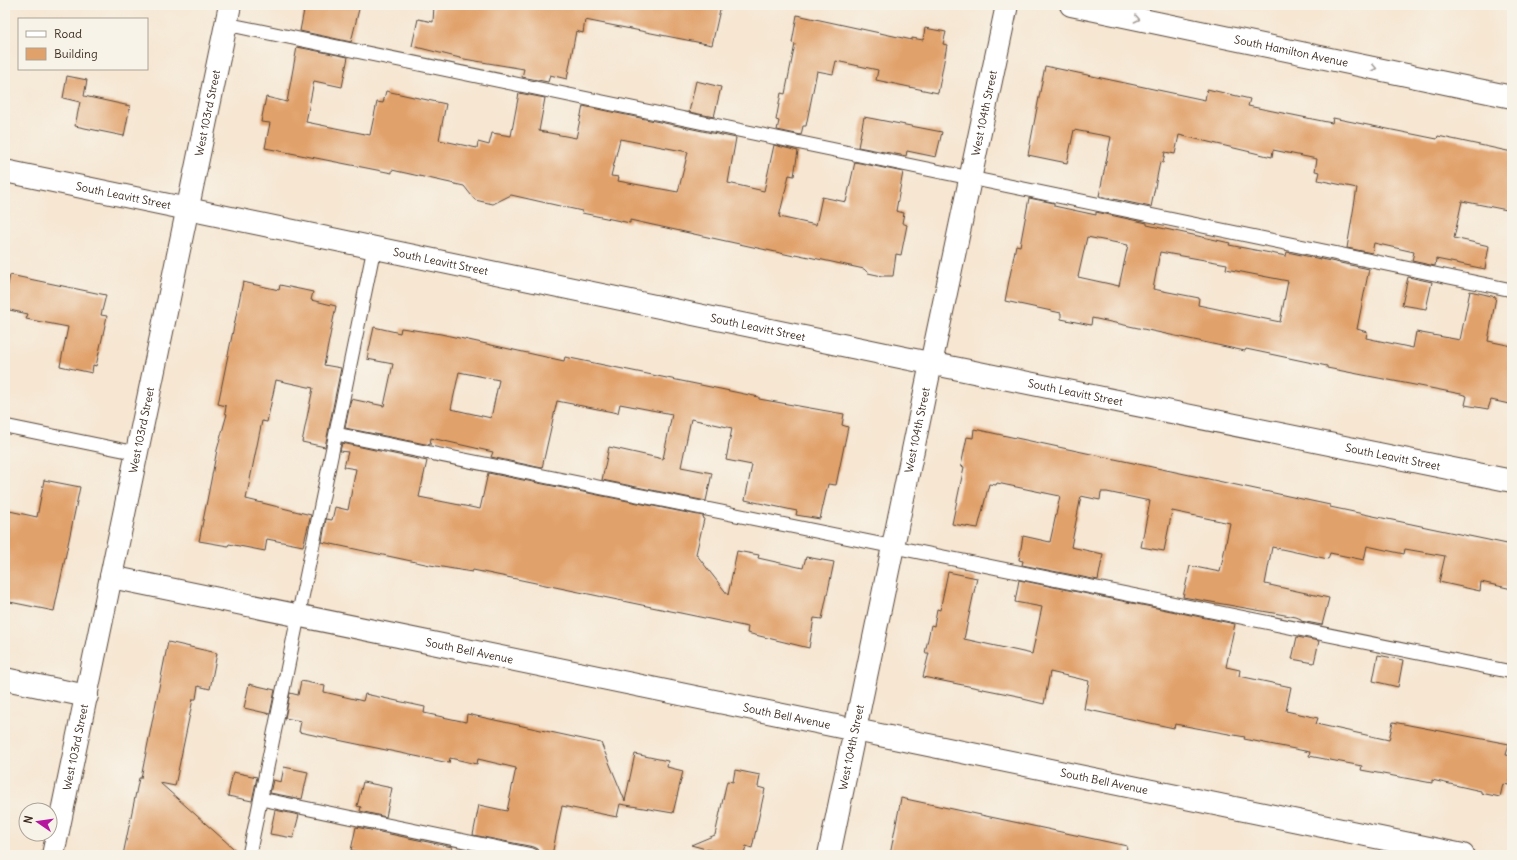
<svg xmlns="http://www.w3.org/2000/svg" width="1517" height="860" font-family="Delius,sans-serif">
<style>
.building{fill:#e1a16a;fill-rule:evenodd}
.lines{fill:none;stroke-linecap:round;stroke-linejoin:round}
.lane-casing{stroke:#574639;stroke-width:15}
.street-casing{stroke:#574639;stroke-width:24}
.secondary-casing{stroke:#574639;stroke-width:24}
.lane{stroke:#fff;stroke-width:13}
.street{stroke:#fff;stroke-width:22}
.secondary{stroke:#fff;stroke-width:22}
.oneway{stroke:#a79f9a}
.labels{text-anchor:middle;stroke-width:3.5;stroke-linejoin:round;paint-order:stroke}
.street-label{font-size:11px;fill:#3b2a1e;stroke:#f7f3e8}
</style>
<rect width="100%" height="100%" fill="#f7f3e8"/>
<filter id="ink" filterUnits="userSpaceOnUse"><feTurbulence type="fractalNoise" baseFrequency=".025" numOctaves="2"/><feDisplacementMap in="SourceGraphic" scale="8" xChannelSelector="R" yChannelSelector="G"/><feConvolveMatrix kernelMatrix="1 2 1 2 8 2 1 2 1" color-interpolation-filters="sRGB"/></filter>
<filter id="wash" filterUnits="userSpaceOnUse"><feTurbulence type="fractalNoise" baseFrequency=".012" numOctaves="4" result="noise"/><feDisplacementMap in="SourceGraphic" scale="16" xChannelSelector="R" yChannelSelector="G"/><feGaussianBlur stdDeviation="0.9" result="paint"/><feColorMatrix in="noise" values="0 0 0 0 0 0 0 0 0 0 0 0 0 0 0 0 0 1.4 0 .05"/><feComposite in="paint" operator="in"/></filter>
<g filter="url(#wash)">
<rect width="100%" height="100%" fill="#f6e6d2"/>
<g id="blocks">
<!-- building -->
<path class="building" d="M 305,5 L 360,5 L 351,42 L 300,31 Z
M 434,5 L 721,5 L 712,45 L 585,20 L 583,33 L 576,31 L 567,79 L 550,75 L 548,82 L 522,77 L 524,69 L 464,59 L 412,46 L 418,19 L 433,22 Z
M 797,15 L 912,40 L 912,38 L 923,40 L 925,28 L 946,32 L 943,44 L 947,45 L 938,93 L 876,80 L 878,70 L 836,61 L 833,74 L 817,71 L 806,126 L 803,126 L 801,135 L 777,130 L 779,121 L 776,120 L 781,93 L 785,94 L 795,44 L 792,43 Z
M 297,47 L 348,57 L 342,87 L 314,81 L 306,122 L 370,135 L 377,102 L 383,103 L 386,91 L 446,104 L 439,140 L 477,148 L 478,142 L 489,145 L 492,133 L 511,136 L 519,93 L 545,98 L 539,131 L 576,138 L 583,106 L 736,138 L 728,183 L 764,191 L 774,145 L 798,151 L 794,176 L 789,175 L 779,217 L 816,225 L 822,197 L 846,202 L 855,162 L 903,172 L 896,211 L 904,213 L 902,223 L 907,225 L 901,255 L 896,254 L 893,276 L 882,276 L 868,273 L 864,269 L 795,254 L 794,256 L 630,220 L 630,223 L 582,213 L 582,211 L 511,195 L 493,204 L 475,200 L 464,186 L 392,170 L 392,173 L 265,148 L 270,123 L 261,122 L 266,97 L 287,102 ZM 620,139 L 688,152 L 678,192 L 618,181 L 619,177 L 611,176 Z
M 1045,66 L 1205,100 L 1207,89 L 1250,99 L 1248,106 L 1332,123 L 1333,118 L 1437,139 L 1438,136 L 1512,152 L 1512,211 L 1462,201 L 1454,238 L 1489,246 L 1485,269 L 1436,259 L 1435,266 L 1412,261 L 1414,252 L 1374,243 L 1372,253 L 1347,248 L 1357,188 L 1318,180 L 1320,172 L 1315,171 L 1317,159 L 1273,150 L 1272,157 L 1179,135 L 1175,154 L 1165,152 L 1163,163 L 1160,162 L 1151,207 L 1099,196 L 1111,137 L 1074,130 L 1067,163 L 1028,155 Z
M 67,76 L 87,80 L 84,96 L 130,106 L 124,136 L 75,126 L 80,102 L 63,98 Z
M 696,81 L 721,87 L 714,117 L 689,112 Z
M 864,117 L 942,132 L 936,157 L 907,151 L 906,156 L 858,147 Z
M 1029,198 L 1054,203 L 1054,206 L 1096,215 L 1096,212 L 1147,223 L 1147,225 L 1230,243 L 1229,245 L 1286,256 L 1287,252 L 1369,269 L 1357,329 L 1367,332 L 1366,338 L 1413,348 L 1416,332 L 1460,340 L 1470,291 L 1496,297 L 1488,341 L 1512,346 L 1512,390 L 1509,404 L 1491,400 L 1488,409 L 1465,405 L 1467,396 L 1461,394 L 1327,368 L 1327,366 L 1246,349 L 1245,351 L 1092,318 L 1091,325 L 1061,319 L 1061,313 L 1005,301 L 1016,245 L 1020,246 ZM 1087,237 L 1128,245 L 1119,286 L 1078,277 ZM 1160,252 L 1227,264 L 1226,269 L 1288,281 L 1280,322 L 1198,305 L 1199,298 L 1153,289 Z
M 10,275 L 106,295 L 101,315 L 107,316 L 96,366 L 93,365 L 92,373 L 60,366 L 68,327 L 26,319 L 28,314 L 5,309 L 5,298 Z
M 1408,277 L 1432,282 L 1426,309 L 1402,305 Z
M 243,282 L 279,290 L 280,285 L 313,292 L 311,300 L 336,306 L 324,365 L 341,368 L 325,447 L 302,442 L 313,388 L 276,380 L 267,422 L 262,421 L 246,499 L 311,515 L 303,546 L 267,539 L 265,551 L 229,544 L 228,546 L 199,541 L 217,450 L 227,414 L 225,413 L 226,406 L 218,404 Z
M 374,327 L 400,333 L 401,328 L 441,334 L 564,361 L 565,357 L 759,397 L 759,399 L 844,414 L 842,425 L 848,427 L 836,485 L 828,484 L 820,519 L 796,515 L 797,511 L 745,500 L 752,465 L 726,460 L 732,428 L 691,419 L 681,467 L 712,473 L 706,501 L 602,480 L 609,447 L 663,459 L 672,414 L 620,404 L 618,413 L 557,401 L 542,468 L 491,457 L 493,452 L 431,438 L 430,445 L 345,428 L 351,399 L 384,406 L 393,364 L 367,359 ZM 459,372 L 499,380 L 491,418 L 451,409 Z
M 974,429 L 1330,505 L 1330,507 L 1512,545 L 1512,589 L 1481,582 L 1480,591 L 1439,582 L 1445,556 L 1405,549 L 1404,554 L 1367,546 L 1364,560 L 1330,553 L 1328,559 L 1272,547 L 1265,584 L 1329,598 L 1322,625 L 1301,621 L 1301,619 L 1296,617 L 1183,597 L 1190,566 L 1220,572 L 1230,523 L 1172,511 L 1164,551 L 1141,547 L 1150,501 L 1107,492 L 1101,492 L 1100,500 L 1081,496 L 1071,547 L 1103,554 L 1098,580 L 1022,565 L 1023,561 L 1019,560 L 1023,536 L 1050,542 L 1060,496 L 997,483 L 996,485 L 989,484 L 978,528 L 952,524 L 964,467 L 961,466 L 967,437 L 973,438 Z
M 342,443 L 427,461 L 419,497 L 480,509 L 488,473 L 703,516 L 704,519 L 696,554 L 728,595 L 737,551 L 759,555 L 758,558 L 803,568 L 806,557 L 834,562 L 822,619 L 814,618 L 809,648 L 747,633 L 748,627 L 473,570 L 472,572 L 430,565 L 322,542 L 326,519 L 332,520 L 335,507 L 348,510 L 356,469 L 344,467 L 348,452 L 340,451 Z
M 44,480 L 80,487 L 54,611 L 5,601 L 5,510 L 37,517 Z
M 948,572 L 977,578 L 964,639 L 1032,654 L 1042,607 L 1015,602 L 1019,580 L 1235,624 L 1226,667 L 1240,670 L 1239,676 L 1291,687 L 1286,711 L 1318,718 L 1316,724 L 1389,740 L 1393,722 L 1509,744 L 1506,755 L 1512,756 L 1512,772 L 1509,785 L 1503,784 L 1500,797 L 1481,793 L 1481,791 L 1432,780 L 1432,783 L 1361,770 L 1362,766 L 1309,756 L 1310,752 L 1244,739 L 1245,737 L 1175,724 L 1174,728 L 1084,709 L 1089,681 L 1050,672 L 1044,704 L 1023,699 L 1023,697 L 923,677 L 929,653 L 925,653 L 931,625 L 934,626 L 937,609 L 940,610 Z
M 1297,637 L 1319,641 L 1314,663 L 1292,659 Z
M 168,642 L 217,653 L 210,689 L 198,686 L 196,699 L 193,699 L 175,786 L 160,783 L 241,855 L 123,855 L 139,778 L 141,778 Z
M 1378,655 L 1403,660 L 1398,687 L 1373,681 Z
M 301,681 L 325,686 L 324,692 L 363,701 L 365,694 L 425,707 L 424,713 L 466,722 L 467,714 L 601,743 L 625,801 L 635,754 L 668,761 L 667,767 L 683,771 L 673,813 L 620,804 L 617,817 L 562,806 L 552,855 L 540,855 L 538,849 L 534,847 L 473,835 L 479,805 L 507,811 L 516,768 L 478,759 L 477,764 L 450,758 L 449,763 L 299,732 L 301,721 L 285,718 L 290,693 L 298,695 Z
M 249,684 L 275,690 L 270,714 L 244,708 Z
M 284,767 L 308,772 L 302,799 L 270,793 L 273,780 L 281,782 Z
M 735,770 L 760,775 L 758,787 L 765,789 L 752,848 L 746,846 L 744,855 L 728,855 L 691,845 L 715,835 L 727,781 L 733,782 Z
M 233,772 L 257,777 L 252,801 L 228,796 Z
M 363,782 L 392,788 L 386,817 L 360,811 L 361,807 L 357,806 Z
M 901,798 L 1127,846 L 1126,855 L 890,855 Z
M 275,810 L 299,815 L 293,838 L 270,834 Z
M 356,827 L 452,847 L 451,855 L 374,855 L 351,850 Z
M 470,850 L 492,855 L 469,855 Z"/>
</g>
</g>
<g filter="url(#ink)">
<use href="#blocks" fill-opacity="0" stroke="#574639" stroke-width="1"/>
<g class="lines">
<defs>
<path id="lane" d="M 226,24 L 1512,290
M 5,426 L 137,453
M 336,434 L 1512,672
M 261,799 L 532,855
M 249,855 L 374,248"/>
<g id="street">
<path id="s1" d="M 1071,5 L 1512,97"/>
<path id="s2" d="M 5,171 L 900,357 L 1512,481"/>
<path id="s3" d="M 111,577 L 1463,855"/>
<path d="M 5,679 L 87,696"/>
<path id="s4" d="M 829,855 L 925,392 L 1007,5"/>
</g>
<g id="secondary">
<path id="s5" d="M 53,855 L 230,5"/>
</g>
</defs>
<!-- lane casing -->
<use href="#lane" class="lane-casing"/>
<!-- street casing -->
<use href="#street" class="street-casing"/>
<!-- secondary casing -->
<use href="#secondary" class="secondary-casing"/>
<!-- lane -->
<use href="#lane" class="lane"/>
<!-- street -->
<use href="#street" class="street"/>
<!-- secondary -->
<use href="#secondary" class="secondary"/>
</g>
<!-- one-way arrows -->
<defs><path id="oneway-chevron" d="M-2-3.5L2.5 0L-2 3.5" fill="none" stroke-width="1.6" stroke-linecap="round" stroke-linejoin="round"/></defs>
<g class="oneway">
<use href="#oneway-chevron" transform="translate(1137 19) rotate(12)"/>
<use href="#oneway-chevron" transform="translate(1374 68) rotate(12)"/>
</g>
</g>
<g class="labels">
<!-- street labels -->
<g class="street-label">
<text dy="4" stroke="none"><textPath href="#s1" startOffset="225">South Hamilton Avenue</textPath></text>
<text dy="4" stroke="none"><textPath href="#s5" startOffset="758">West 103rd Street</textPath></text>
<text dy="4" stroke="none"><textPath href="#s4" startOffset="758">West 104th Street</textPath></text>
<text dy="4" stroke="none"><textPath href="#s2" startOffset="121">South Leavitt Street</textPath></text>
<text dy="4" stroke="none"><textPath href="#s2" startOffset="445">South Leavitt Street</textPath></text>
<text dy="4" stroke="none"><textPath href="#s2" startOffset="769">South Leavitt Street</textPath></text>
<text dy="4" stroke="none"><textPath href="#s2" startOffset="1093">South Leavitt Street</textPath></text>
<text dy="4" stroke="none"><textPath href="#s5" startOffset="434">West 103rd Street</textPath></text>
<text dy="4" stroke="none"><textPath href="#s4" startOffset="434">West 104th Street</textPath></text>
<text dy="4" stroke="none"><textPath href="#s2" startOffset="1417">South Leavitt Street</textPath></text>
<text dy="4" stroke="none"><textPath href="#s3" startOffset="366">South Bell Avenue</textPath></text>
<text dy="4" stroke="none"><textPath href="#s3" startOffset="690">South Bell Avenue</textPath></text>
<text dy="4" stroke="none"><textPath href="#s5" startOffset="110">West 103rd Street</textPath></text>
<text dy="4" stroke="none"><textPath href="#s4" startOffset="110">West 104th Street</textPath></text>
<text dy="4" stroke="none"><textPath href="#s3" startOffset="1014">South Bell Avenue</textPath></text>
</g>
</g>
<!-- margin -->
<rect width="1517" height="860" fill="none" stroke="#f7f3e8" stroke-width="20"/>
<!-- legend -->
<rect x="18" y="18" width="130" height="52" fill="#f7f3e8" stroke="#aca397"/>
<rect x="26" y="31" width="20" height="6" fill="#ffffff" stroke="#aca397"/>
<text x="54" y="38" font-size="12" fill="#3b2a1e">Road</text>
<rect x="26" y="48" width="20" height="12" fill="#e1a16a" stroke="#aca397"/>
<text x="54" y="58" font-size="12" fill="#3b2a1e">Building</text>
<!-- north arrow -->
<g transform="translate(38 822) rotate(283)"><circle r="19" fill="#f7f3e8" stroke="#aca397"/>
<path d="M0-3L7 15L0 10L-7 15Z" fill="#b5179e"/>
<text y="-6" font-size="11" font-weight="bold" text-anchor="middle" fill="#3b2a1e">N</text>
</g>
</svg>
